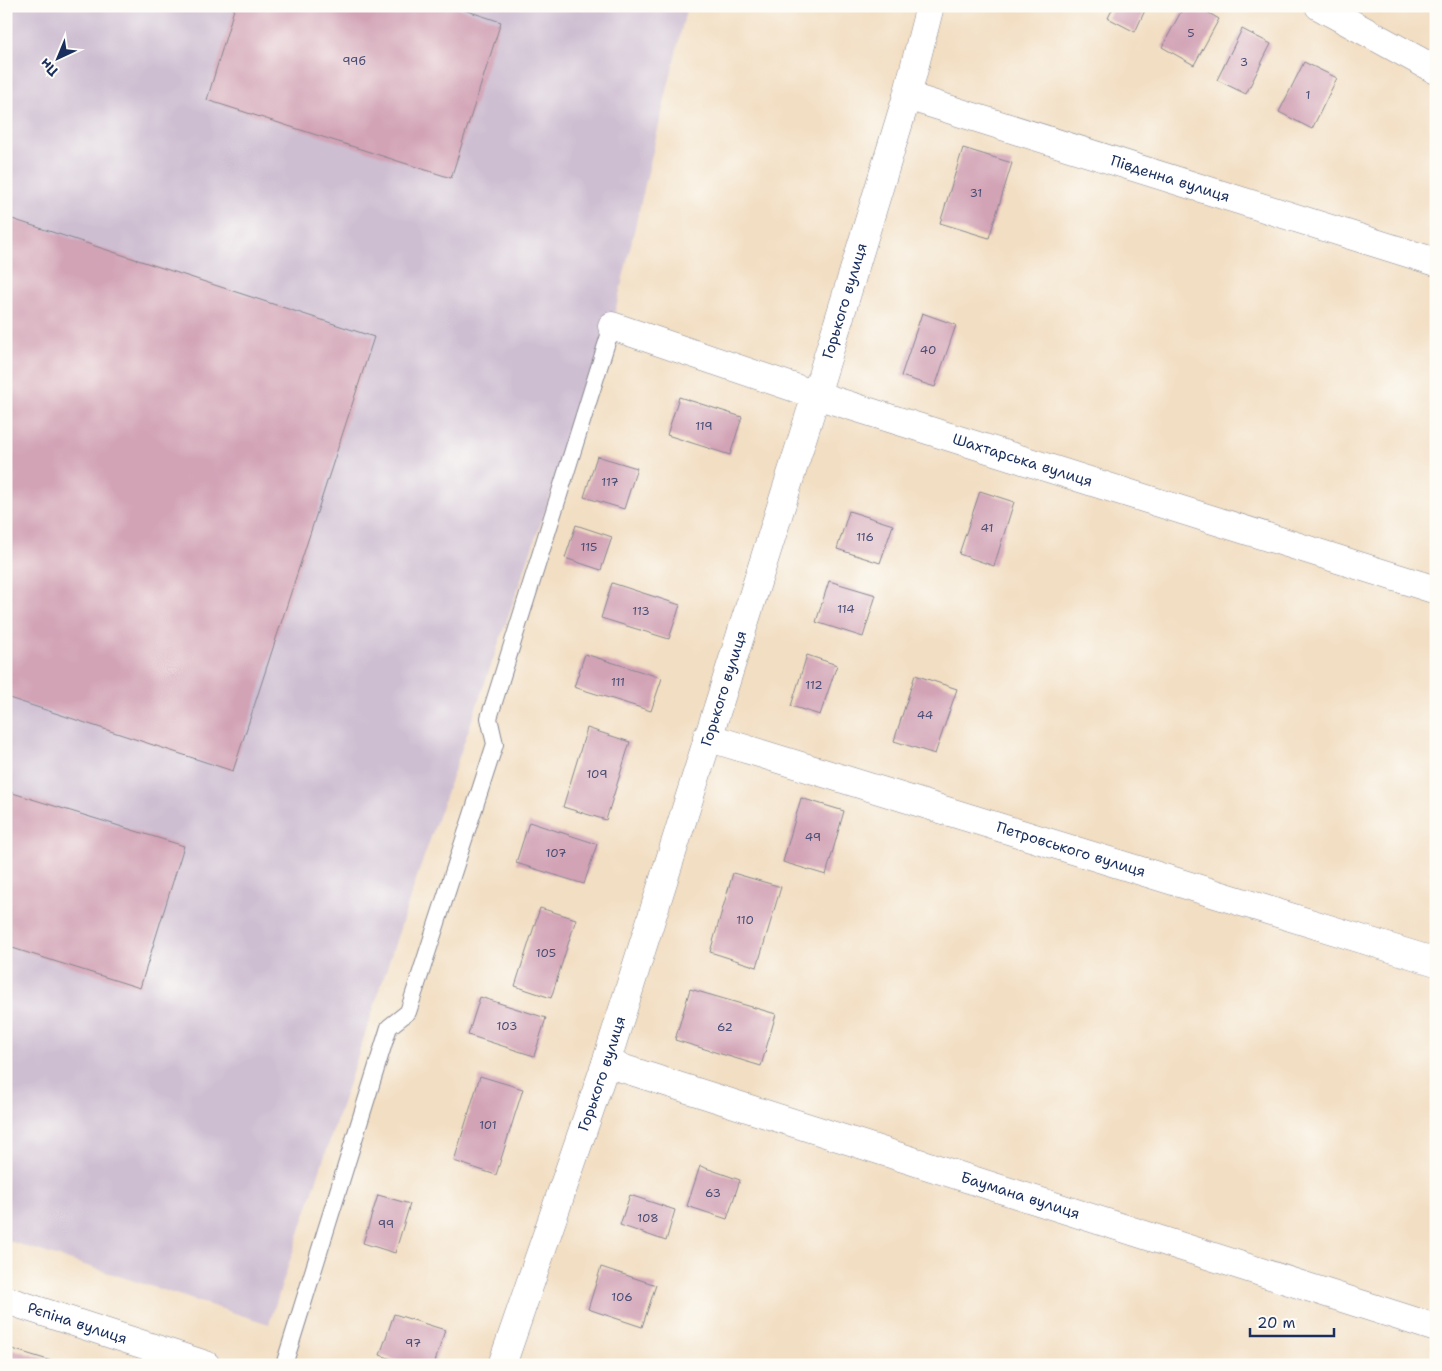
<svg xmlns="http://www.w3.org/2000/svg" width="1442" height="1371" font-family="'Shantell Sans',sans-serif">
<style>
.industrial{fill:#cebed1}
.building{fill:#d2a3b5}
.lines{fill:none;stroke-linecap:round;stroke-linejoin:round}
.lane-casing{stroke:#868690;stroke-width:18}
.street-casing{stroke:#868690;stroke-width:29}
.lane{stroke:#fff;stroke-width:16}
.street{stroke:#fff;stroke-width:28}
.labels{text-anchor:middle;stroke-width:5;stroke-linejoin:round;paint-order:stroke}
.number-label{font-size:12px;fill:#494c74}
.street-label{font-size:15px;fill:#1b2f5e;stroke:#fdfcf7}
</style>
<rect width="100%" height="100%" fill="#fdfcf7"/>
<filter id="ink" filterUnits="userSpaceOnUse"><feTurbulence type="fractalNoise" baseFrequency=".02" numOctaves="2"/><feDisplacementMap in="SourceGraphic" scale="10" xChannelSelector="R" yChannelSelector="G"/><feConvolveMatrix kernelMatrix="1 2 1 2 8 2 1 2 1" color-interpolation-filters="sRGB"/></filter>
<filter id="wash" filterUnits="userSpaceOnUse"><feTurbulence type="fractalNoise" baseFrequency=".0096" numOctaves="4" result="noise"/><feDisplacementMap in="SourceGraphic" scale="20" xChannelSelector="R" yChannelSelector="G"/><feGaussianBlur stdDeviation="1.12" result="paint"/><feColorMatrix in="noise" values="0 0 0 0 0 0 0 0 0 0 0 0 0 0 0 0 0 1.4 0 .05"/><feComposite in="paint" operator="in"/></filter>
<g filter="url(#wash)">
<rect width="100%" height="100%" fill="#f2dec2"/>
<!-- industrial -->
<path class="industrial" d="M 6,6 L 687,6 L 616,308 L 417,877 L 269,1324 L 6,1240 Z"/>
<g id="blocks">
<!-- building -->
<path class="building" d="M 235,6 L 452,6 L 501,22 L 451,178 L 207,100 Z
M 1114,6 L 1147,6 L 1135,32 L 1108,18 Z
M 1184,6 L 1197,6 L 1219,19 L 1194,65 L 1162,47 Z
M 1242,29 L 1271,44 L 1246,94 L 1217,80 Z
M 1304,62 L 1337,78 L 1312,129 L 1279,112 Z
M 963,148 L 1012,163 L 989,238 L 940,223 Z
M 6,217 L 374,337 L 233,771 L 6,697 Z
M 922,313 L 956,325 L 935,387 L 901,376 Z
M 679,397 L 742,417 L 730,455 L 667,435 Z
M 597,456 L 637,468 L 624,509 L 584,497 Z
M 980,491 L 1014,502 L 994,566 L 959,554 Z
M 849,511 L 893,525 L 880,563 L 837,549 Z
M 576,525 L 612,537 L 601,570 L 565,558 Z
M 829,581 L 876,595 L 863,637 L 816,622 Z
M 612,583 L 680,605 L 669,639 L 601,618 Z
M 585,654 L 662,678 L 651,711 L 574,687 Z
M 807,655 L 837,665 L 820,715 L 791,706 Z
M 915,675 L 957,689 L 935,754 L 894,741 Z
M 587,728 L 630,742 L 606,820 L 563,807 Z
M 6,791 L 184,846 L 140,988 L 6,946 Z
M 801,798 L 844,811 L 826,875 L 783,862 Z
M 529,822 L 597,844 L 584,884 L 516,863 Z
M 733,873 L 781,887 L 757,967 L 710,952 Z
M 540,908 L 576,919 L 551,998 L 515,986 Z
M 690,989 L 776,1014 L 761,1066 L 675,1040 Z
M 480,997 L 546,1018 L 534,1056 L 468,1035 Z
M 480,1076 L 523,1089 L 496,1175 L 454,1161 Z
M 700,1166 L 740,1180 L 727,1219 L 687,1206 Z
M 378,1195 L 410,1204 L 395,1253 L 363,1243 Z
M 630,1195 L 675,1210 L 666,1241 L 620,1225 Z
M 601,1267 L 656,1285 L 642,1327 L 588,1309 Z
M 394,1314 L 445,1330 L 434,1365 L 410,1365 L 380,1355 Z
M 6,1347 L 61,1364 L 61,1365 L 6,1365 Z"/>
</g>
</g>
<g filter="url(#ink)">
<use href="#blocks" fill-opacity="0" stroke="#868690" stroke-width="1"/>
<g class="lines">
<defs>
<path id="lane" d="M 284,1365 L 389,1027 L 408,1012 L 495,744 L 489,718 L 612,326"/>
<g id="street">
<path d="M 1319,6 L 1436,70"/>
<path id="s1" d="M 907,96 L 1436,262"/>
<path id="s2" d="M 612,326 L 816,395 L 1436,590"/>
<path id="s3" d="M 707,737 L 1436,962"/>
<path id="s4" d="M 606,1063 L 1436,1328"/>
<path id="s5" d="M 6,1300 L 206,1365"/>
<path id="s6" d="M 502,1365 L 606,1063 L 816,395 L 907,96 L 930,6"/>
</g>
</defs>
<!-- lane casing -->
<use href="#lane" class="lane-casing"/>
<!-- street casing -->
<use href="#street" class="street-casing"/>
<!-- lane -->
<use href="#lane" class="lane"/>
<!-- street -->
<use href="#street" class="street"/>
</g>
</g>
<g class="labels">
<!-- number labels -->
<g class="number-label">
<text x="1191" y="37">5</text>
<text x="354" y="65">99б</text>
<text x="1244" y="66">3</text>
<text x="1308" y="99">1</text>
<text x="976" y="197">31</text>
<text x="928" y="354">40</text>
<text x="704" y="430">119</text>
<text x="610" y="486">117</text>
<text x="987" y="532">41</text>
<text x="865" y="541">116</text>
<text x="589" y="551">115</text>
<text x="846" y="613">114</text>
<text x="641" y="615">113</text>
<text x="618" y="686">111</text>
<text x="814" y="689">112</text>
<text x="925" y="719">44</text>
<text x="597" y="778">109</text>
<text x="813" y="841">49</text>
<text x="556" y="857">107</text>
<text x="745" y="924">110</text>
<text x="546" y="957">105</text>
<text x="507" y="1030">103</text>
<text x="725" y="1031">62</text>
<text x="488" y="1129">101</text>
<text x="713" y="1197">63</text>
<text x="648" y="1222">108</text>
<text x="386" y="1228">99</text>
<text x="622" y="1301">106</text>
<text x="413" y="1347">97</text>
</g>
<!-- street labels -->
<g class="street-label">
<text dy="5" stroke="none"><textPath href="#s1" startOffset="276">Південна вулиця</textPath></text>
<text dy="5" stroke="none"><textPath href="#s6" startOffset="1118">Горького вулиця</textPath></text>
<text dy="5" stroke="none"><textPath href="#s2" startOffset="432">Шахтарська вулиця</textPath></text>
<text dy="5" stroke="none"><textPath href="#s6" startOffset="712">Горького вулиця</textPath></text>
<text dy="5" stroke="none"><textPath href="#s3" startOffset="381">Петровського вулиця</textPath></text>
<text dy="5" stroke="none"><textPath href="#s6" startOffset="308">Горького вулиця</textPath></text>
<text dy="5" stroke="none"><textPath href="#s4" startOffset="435">Баумана вулиця</textPath></text>
<text dy="5" stroke="none"><textPath href="#s5" startOffset="75">Рєпіна вулиця</textPath></text>
</g>
</g>
<!-- margin -->
<rect width="1442" height="1371" fill="none" stroke="#fdfcf7" stroke-width="25"/>
<!-- north arrow -->
<g transform="translate(58 58) rotate(224)" stroke="#fdfcf7" stroke-width="4" paint-order="stroke">
<path d="M0-4L9 19L0 12L-9 19Z" fill="#1b2f5e"/>
<text y="-8" font-size="14" font-weight="bold" text-anchor="middle" fill="#1b2f5e">Пн</text>
</g>
<!-- scale -->
<path d="M1250 1328v8h84v-8" fill="none" stroke="#1b2f5e" stroke-width="2.5"/>
<text x="1257" y="1328" font-size="15" fill="#1b2f5e" stroke="#fdfcf7" stroke-width="4" paint-order="stroke">20 m</text>
</svg>
